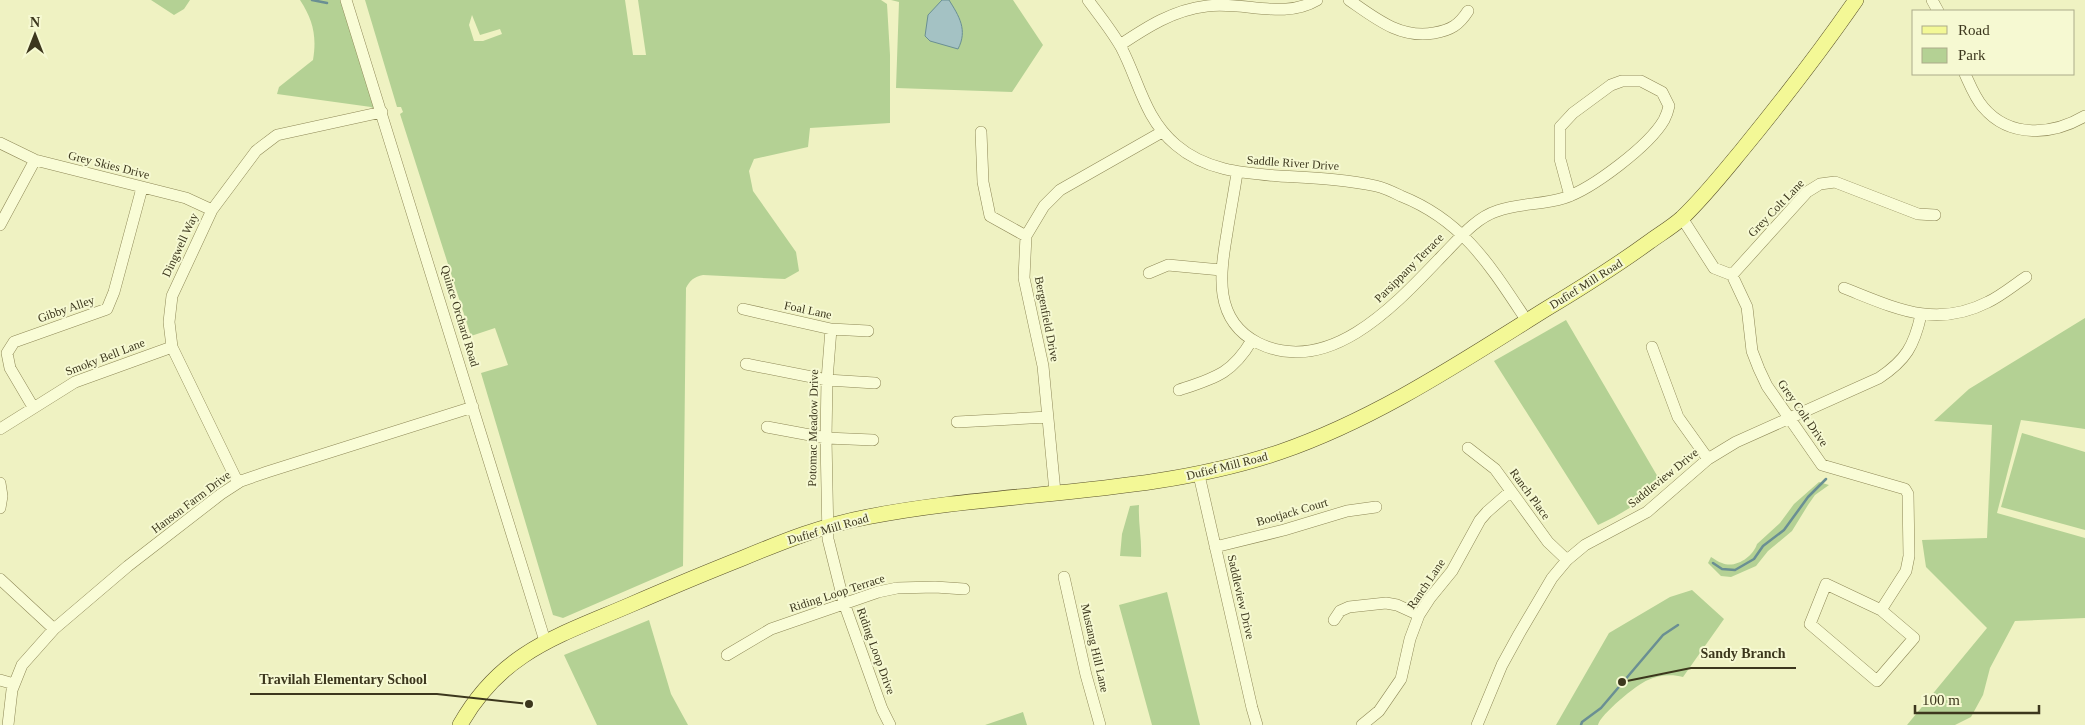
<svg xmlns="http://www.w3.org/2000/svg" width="2085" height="725" font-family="Georgia,serif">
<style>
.green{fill:#b4d194;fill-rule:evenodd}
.water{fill:#a4c2c4;stroke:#6a8f93}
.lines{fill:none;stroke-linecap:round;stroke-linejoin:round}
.stream{stroke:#6a8f93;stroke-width:2.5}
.minor-casing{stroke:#8e8857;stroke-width:12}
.major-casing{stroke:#5b532c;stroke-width:16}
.minor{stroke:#f9fcd6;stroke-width:11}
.major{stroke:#f3f896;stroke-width:15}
.labels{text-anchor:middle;stroke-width:4;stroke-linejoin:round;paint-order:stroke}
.street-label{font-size:12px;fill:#3c371d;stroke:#f6f9d2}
.leader{fill:none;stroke:#3c371d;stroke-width:2}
.callout-dot{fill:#3c371d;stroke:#f6f9d2;stroke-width:2}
.callout-label{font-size:14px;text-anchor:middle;font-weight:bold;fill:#3c371d;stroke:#f6f9d2;stroke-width:4;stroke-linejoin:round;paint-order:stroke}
</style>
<rect width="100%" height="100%" fill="#eff2c2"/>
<!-- green -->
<path class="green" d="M 151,0 L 190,0 L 184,9 L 174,15 Z
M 300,0 L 346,0 L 383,115 L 371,107 L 277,94 L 279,87 L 313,60 C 317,36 313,20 300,0 Z
M 365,0 L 625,0 L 633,55 L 646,55 L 638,0 L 881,0 L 887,4 L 890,55 L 890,123 L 810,128 L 808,147 L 754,159 L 749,171 L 753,191 L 796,252 L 799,271 L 785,279 L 703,275 C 694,277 690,280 686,288 L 683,566 L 563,618 L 553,615 L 481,373 L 508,365 L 495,328 L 471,336 L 400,114 L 403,112 L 401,107 L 397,107 ZM 472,15 L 480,35 L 500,29 L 502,34 L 483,41 L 474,41 L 469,25 Z
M 891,0 L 1013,0 L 1043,45 L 1012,92 L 896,88 L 899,2 Z
M 2085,318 L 2085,429 L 2021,420 L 1997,513 L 2085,538 L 2085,618 L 2015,621 L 1990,668 L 1983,695 L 1971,717 L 1955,725 L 1907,725 L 1987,628 L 1926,567 L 1922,540 L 1987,538 L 1992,425 L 1934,421 L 1969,389 Z
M 1566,320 L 1662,484 C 1642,501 1622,514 1598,525 L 1494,361 Z
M 2022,433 L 2085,452 L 2085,530 L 2001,507 Z
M 1819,482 L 1829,485 L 1815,495 L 1808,505 L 1792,531 L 1768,551 L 1756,566 L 1731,577 L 1721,576 L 1708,563 L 1711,557 C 1715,559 1718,562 1722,563 C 1735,569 1753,557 1757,544 L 1780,523 L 1794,504 Z
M 1139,505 C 1138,523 1142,539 1141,557 L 1120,556 L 1122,534 L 1130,506 Z
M 1692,590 L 1724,619 L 1683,677 C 1672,674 1658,675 1648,680 C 1637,684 1600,715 1598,725 L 1556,725 L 1609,633 L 1670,597 Z
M 1167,592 L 1200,725 L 1152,725 L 1119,605 Z
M 649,620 L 671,694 L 688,725 L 597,725 L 564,655 Z
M 1023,712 L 1027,725 L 985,725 Z"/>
<!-- water -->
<path class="water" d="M 942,0 L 949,0 C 959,16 968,30 958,49 L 930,41 L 925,36 L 928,15 Z"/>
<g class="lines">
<!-- stream -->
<path class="stream" d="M 312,0 L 327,3
M 1713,563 L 1722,569 L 1735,570 L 1754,559 L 1763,546 L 1784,530 L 1808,497 L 1826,479
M 1581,725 L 1582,722 L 1601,708 L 1663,635 L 1678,625"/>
<defs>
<path id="minor" d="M 346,0 L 545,641
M 1088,0 C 1099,15 1112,31 1121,47 C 1139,81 1144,118 1176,145 C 1205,170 1241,173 1279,176 C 1311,178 1344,179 1376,186 C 1385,188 1393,192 1401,196 C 1464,221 1491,267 1527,321
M 1349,0 C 1375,18 1400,39 1434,33 C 1451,30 1459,25 1468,11
M 1932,0 L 1938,11
M 1120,45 C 1147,27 1173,10 1207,6 C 1244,1 1283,20 1317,0
M 1965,74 C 1970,85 1975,98 1983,107 C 2010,139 2053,135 2085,116
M 981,132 L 983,182 L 990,216 L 1026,236
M 0,143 L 35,160 L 186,198 L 212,210
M 1237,173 C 1234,193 1230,213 1227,233 C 1220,274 1213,320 1258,343 C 1330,378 1397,303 1442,256 C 1458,240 1475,218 1497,211 C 1519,203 1542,205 1564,198 C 1592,189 1649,146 1664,120 C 1666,116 1668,111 1669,106 L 1662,92 L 1641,81 L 1622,81 L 1611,85 L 1573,113 L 1560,127 L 1560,159 L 1570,196
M 1682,218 L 1714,268 L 1732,275 L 1747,307 L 1752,351 L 1759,369 L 1767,386 L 1822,465 L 1905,489 L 1908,494 L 1909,556 L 1906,571 L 1881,610 L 1826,584 L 1810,624 L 1877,681 L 1914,638 L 1881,610
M 0,225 L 35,160
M 1149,273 L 1168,265 L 1221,270
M 1732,275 L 1807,192 L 1820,184 L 1835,182 L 1918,214 L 1935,215
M 1844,288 C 1895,308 1935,329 1988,302 C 2001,296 2014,285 2026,277
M 743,309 L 831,329 L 868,331
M 831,329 L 827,380 L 826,438 L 828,539 L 844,603 L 882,709 L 890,725
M 1652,347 L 1678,417 L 1708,459
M 746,364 L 827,380 L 875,383
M 1179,390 C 1215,378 1232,374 1252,340
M 33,407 L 10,368 L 7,353 L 14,342 L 107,309 L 114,292 L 142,188
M 957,422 L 1048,417
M 767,427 L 826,438 L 873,440
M 0,429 L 75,382 L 172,347
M 1468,448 L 1495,469 L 1548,542 L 1567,560
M 1199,475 L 1252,708 L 1257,725
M 0,483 L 2,496 L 0,508
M 238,483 L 172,347 L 169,322 L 172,296 L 212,210 L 256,151 L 277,135 L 382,112
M 1055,492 L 1043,366 L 1024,278 L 1026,236 L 1044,206 L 1060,190 L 1162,132
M 1215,547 L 1284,530 L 1347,511 L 1376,507
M 1064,577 L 1086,675 L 1100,725
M 0,579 L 54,629
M 1334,620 L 1340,611 L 1349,607 L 1386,603 L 1397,605 L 1419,615
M 727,655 L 771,629 L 878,592 L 897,588 L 935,587 L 964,589
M 0,680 L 14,684
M 8,725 L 12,690 L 22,665 L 54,629 L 128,566 L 221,494 L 241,481 L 267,472 L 473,407
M 1362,725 L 1379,711 L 1401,679 L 1410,639 L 1419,615 L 1430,598 L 1452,571 L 1480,520 L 1487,512 L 1511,491
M 1477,725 L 1502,665 L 1519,634 L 1552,578 L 1567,560 L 1585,545 L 1647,512 L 1708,459 L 1736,442 L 1879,378 C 1906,360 1914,346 1921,315"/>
<path id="major" d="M 460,725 C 501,652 558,636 630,605 C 667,589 705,573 743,558 C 784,541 824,525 867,517 C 1004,490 1147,497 1280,452 C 1376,419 1461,362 1546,309 C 1581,288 1616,266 1649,242 C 1660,234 1672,227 1682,218 C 1704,197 1723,173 1742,150 C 1782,101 1820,52 1856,0"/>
</defs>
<!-- minor casing -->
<use href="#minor" class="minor-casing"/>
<!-- major casing -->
<use href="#major" class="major-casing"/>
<!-- minor -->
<use href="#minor" class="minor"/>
<!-- major -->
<use href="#major" class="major"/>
</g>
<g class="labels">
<!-- street labels -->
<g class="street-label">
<text transform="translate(1293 163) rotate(4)" y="4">Saddle River Drive</text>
<text transform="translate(109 165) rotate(14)" y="4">Grey Skies Drive</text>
<text transform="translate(1776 208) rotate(-46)" y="4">Grey Colt Lane</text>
<text transform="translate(180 245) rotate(-65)" y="4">Dingwell Way</text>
<text transform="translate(1409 268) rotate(-45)" y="4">Parsippany Terrace</text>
<text transform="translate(1586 284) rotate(-32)" y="4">Dufief Mill Road</text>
<text transform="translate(66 309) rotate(-19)" y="4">Gibby Alley</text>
<text transform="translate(808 310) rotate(12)" y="4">Foal Lane</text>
<text transform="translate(460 316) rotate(73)" y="4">Quince Orchard Road</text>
<text transform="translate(1047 319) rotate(79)" y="4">Bergenfield Drive</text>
<text transform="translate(105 357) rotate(-21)" y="4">Smoky Bell Lane</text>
<text transform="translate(1803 413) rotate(55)" y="4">Grey Colt Drive</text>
<text transform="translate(813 428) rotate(-89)" y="4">Potomac Meadow Drive</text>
<text transform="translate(1227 466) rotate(-14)" y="4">Dufief Mill Road</text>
<text transform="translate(1663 478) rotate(-39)" y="4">Saddleview Drive</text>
<text transform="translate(1530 494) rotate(54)" y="4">Ranch Place</text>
<text transform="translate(191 502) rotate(-37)" y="4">Hanson Farm Drive</text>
<text transform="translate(1292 512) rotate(-16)" y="4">Bootjack Court</text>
<text transform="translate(828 529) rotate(-16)" y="4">Dufief Mill Road</text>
<text transform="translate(1426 584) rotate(-56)" y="4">Ranch Lane</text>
<text transform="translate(837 593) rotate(-18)" y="4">Riding Loop Terrace</text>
<text transform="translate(1241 597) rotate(77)" y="4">Saddleview Drive</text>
<text transform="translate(1095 648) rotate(77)" y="4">Mustang Hill Lane</text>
<text transform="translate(876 651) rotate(70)" y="4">Riding Loop Drive</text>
</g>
</g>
<!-- callouts -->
<path class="leader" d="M1622 682L1691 668H1796M529 704L437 694H250"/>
<g class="callout-dot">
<circle cx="1622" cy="682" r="5"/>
<circle cx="529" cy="704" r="5"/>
</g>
<g class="callout-label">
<text x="1743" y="658">Sandy Branch</text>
<text x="343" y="684">Travilah Elementary School</text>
</g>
<!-- legend -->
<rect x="1912" y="10" width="162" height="65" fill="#f6f9d2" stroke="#acab8a"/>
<rect x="1922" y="26" width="25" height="8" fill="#f3f896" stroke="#acab8a"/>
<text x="1958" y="35" font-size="15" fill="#3c371d">Road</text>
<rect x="1922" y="48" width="25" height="15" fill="#b4d194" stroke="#acab8a"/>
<text x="1958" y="60" font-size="15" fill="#3c371d">Park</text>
<!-- north arrow -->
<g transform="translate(35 35)" stroke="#f6f9d2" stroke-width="4" paint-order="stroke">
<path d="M0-4L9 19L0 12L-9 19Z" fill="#3c371d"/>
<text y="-8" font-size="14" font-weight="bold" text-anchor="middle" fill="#3c371d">N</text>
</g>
<!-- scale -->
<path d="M1915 705v8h124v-8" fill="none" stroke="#3c371d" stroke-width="2.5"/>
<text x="1922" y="705" font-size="15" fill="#3c371d" stroke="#f6f9d2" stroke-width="4" paint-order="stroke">100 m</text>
</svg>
